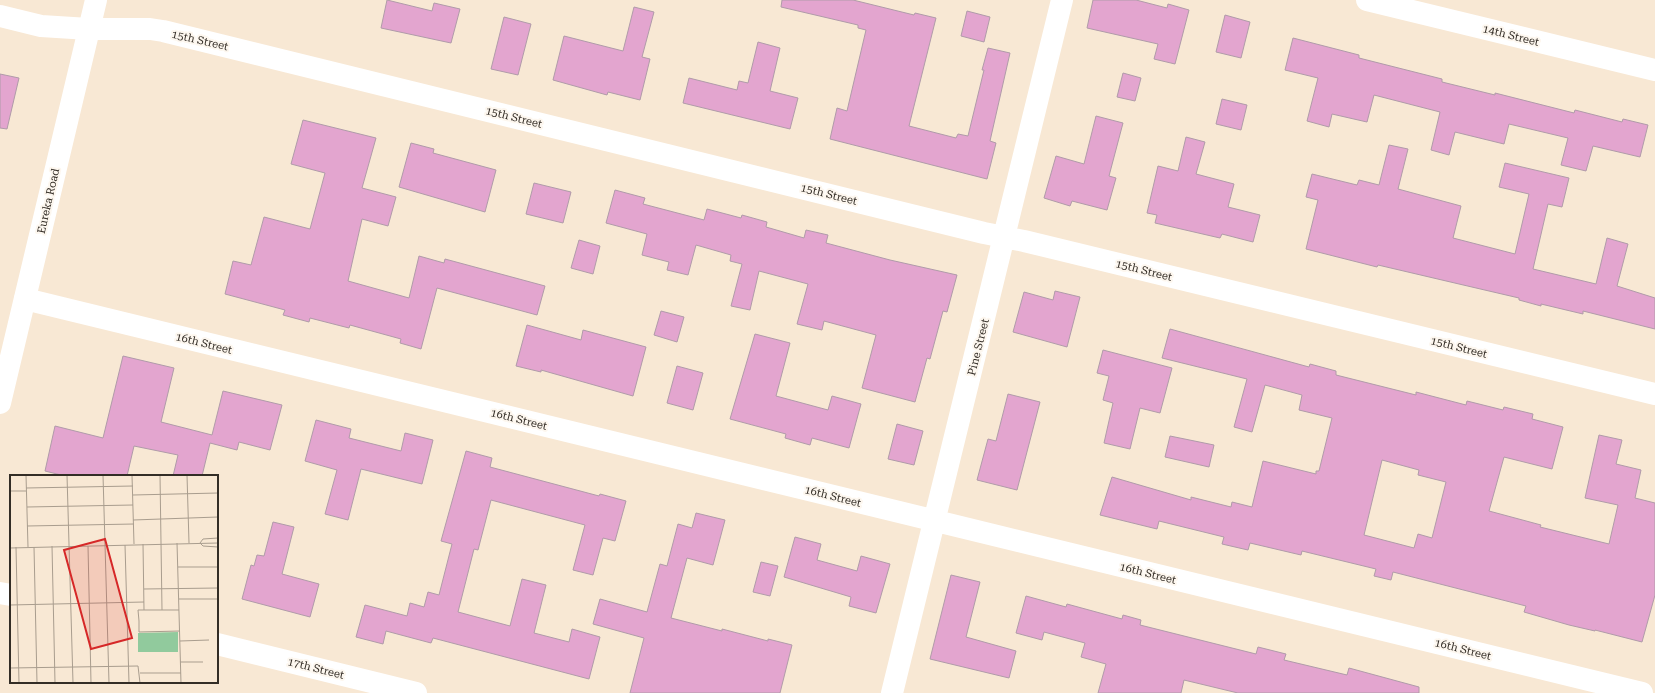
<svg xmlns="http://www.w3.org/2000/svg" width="1655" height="693" font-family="'Roboto Serif',serif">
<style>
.building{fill:#e3a5cf;stroke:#b09ba9;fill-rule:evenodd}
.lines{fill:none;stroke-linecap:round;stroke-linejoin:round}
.street{stroke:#fff;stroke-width:22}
.secondary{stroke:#fff;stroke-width:22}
.labels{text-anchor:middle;stroke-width:4;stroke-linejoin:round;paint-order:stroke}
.street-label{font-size:11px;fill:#332d26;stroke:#fdf7ef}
.inset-road{fill:none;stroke:#a99d8e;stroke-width:1}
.view{fill:#d62828;fill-opacity:0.15;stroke:#d62828;stroke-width:2}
.inset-edge{fill:none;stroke:#332d26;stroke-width:2}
</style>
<rect width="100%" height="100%" fill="#f8e8d4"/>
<!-- building -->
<path class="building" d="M 387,0 L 432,11 L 434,3 L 460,9 L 451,43 L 381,28 Z
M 782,0 L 853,0 L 914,15 L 915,13 L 936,18 L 909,126 L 956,138 L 958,134 L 968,136 L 984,70 L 982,70 L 988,48 L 1010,53 L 990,141 L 996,143 L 987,179 L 830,139 L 837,108 L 847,111 L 866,30 L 858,28 L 858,25 L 781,7 Z
M 1093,0 L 1136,0 L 1167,8 L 1168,4 L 1189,10 L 1175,64 L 1154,59 L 1158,44 L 1087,28 Z
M 634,7 L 654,12 L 642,57 L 650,59 L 640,100 L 608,92 L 607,95 L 553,80 L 564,36 L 623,51 Z
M 967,11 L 990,17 L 984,42 L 961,36 Z
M 1225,15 L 1250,22 L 1241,58 L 1216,52 Z
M 504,17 L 531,24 L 518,75 L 491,69 Z
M 1293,38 L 1359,55 L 1359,58 L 1442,79 L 1442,82 L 1495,95 L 1495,93 L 1574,113 L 1575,110 L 1622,122 L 1623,119 L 1648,125 L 1640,157 L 1593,146 L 1586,171 L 1561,165 L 1568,138 L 1509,124 L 1504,144 L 1455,132 L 1449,155 L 1431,150 L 1440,112 L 1374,95 L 1367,122 L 1332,114 L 1329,127 L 1307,121 L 1318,78 L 1285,70 Z
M 758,42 L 780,48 L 770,91 L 798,98 L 790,129 L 683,103 L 689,78 L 737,90 L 739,81 L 748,83 Z
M 1123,73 L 1141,78 L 1135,101 L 1117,97 Z
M 0,74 L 19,78 L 7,129 L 0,128 Z
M 1222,99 L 1247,105 L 1241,130 L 1216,124 Z
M 1096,116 L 1123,123 L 1109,176 L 1116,178 L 1107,210 L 1072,201 L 1070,206 L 1044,198 L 1056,156 L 1084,164 Z
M 303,120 L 376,138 L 362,188 L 396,197 L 388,226 L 362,219 L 348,281 L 409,298 L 419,256 L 444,263 L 445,259 L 545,286 L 537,315 L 437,288 L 421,349 L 400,343 L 401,339 L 350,325 L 349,328 L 310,318 L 309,322 L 283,315 L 285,310 L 225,294 L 233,261 L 251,265 L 264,217 L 310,229 L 325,173 L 291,164 Z
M 1186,137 L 1205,142 L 1196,174 L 1234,184 L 1228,207 L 1260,215 L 1253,242 L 1222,234 L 1220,238 L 1155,223 L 1157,215 L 1147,213 L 1158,166 L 1178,171 Z
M 411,143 L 434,149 L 433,153 L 496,170 L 485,212 L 399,187 Z
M 1389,145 L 1408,149 L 1398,189 L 1461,206 L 1453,238 L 1515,254 L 1529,194 L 1499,187 L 1505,163 L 1569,178 L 1562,207 L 1548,204 L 1533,269 L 1596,284 L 1607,238 L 1628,244 L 1617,286 L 1655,298 L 1655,329 L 1583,311 L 1583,314 L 1541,304 L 1541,306 L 1519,300 L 1519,298 L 1459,284 L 1378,265 L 1377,267 L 1306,249 L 1318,200 L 1306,197 L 1312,174 L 1357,185 L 1359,180 L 1379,185 Z
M 534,183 L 571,192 L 563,223 L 526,214 Z
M 615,190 L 645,198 L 643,204 L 704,220 L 707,209 L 741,218 L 742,215 L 767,222 L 766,227 L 804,238 L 806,230 L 828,235 L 826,243 L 890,260 L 957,275 L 947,312 L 943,311 L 930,359 L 927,358 L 915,402 L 862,388 L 876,335 L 824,321 L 822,330 L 797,324 L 808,284 L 759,271 L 750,310 L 731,306 L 742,264 L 730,261 L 731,255 L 696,245 L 688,275 L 667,270 L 669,262 L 642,255 L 647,234 L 606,223 Z
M 579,240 L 600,246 L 593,274 L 571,268 Z
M 1055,291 L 1080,297 L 1067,347 L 1013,332 L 1024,292 L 1053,300 Z
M 661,311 L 684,317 L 677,342 L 654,335 Z
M 527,325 L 581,340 L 583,330 L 646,347 L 633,396 L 541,370 L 541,372 L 516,366 Z
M 1170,329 L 1309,367 L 1310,364 L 1336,371 L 1336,375 L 1416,395 L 1416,392 L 1466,405 L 1467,401 L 1503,410 L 1504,407 L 1533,414 L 1532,419 L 1563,427 L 1552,469 L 1504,457 L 1489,511 L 1541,525 L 1540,527 L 1609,544 L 1618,505 L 1585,498 L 1599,435 L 1622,440 L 1616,464 L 1641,470 L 1635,498 L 1655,503 L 1655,595 L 1642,642 L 1595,630 L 1595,631 L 1569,625 L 1524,612 L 1526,606 L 1393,572 L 1391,580 L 1374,576 L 1376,569 L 1302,551 L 1301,555 L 1250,543 L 1248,550 L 1222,544 L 1224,537 L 1159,521 L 1157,529 L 1100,515 L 1112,477 L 1191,500 L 1191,497 L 1231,507 L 1232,502 L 1252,507 L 1263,461 L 1316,474 L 1316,471 L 1319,471 L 1332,418 L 1299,410 L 1302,395 L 1265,385 L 1252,432 L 1234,427 L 1247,379 L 1162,358 ZM 1382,460 L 1419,470 L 1418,475 L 1446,482 L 1432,538 L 1418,534 L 1414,548 L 1364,535 Z
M 755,334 L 790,343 L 776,396 L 828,410 L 832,396 L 861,404 L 849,448 L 812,438 L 810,445 L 785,438 L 786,434 L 730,419 Z
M 1103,350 L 1172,368 L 1160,413 L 1140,408 L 1130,449 L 1104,443 L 1113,403 L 1103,400 L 1109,376 L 1097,373 Z
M 123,356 L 174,368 L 161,422 L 212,435 L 223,391 L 282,405 L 270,450 L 239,442 L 237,450 L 210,443 L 202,476 L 173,476 L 178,455 L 134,446 L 127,476 L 65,476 L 45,471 L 55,426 L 103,438 Z
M 677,366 L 703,373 L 693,410 L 667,403 Z
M 1008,394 L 1040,402 L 1017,490 L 977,480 L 988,439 L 996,441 Z
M 316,420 L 351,429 L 349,438 L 401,451 L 405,433 L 433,440 L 422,484 L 361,469 L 348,520 L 325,514 L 337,470 L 305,461 Z
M 897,424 L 923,431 L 914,465 L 888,459 Z
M 1170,436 L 1214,445 L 1209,467 L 1165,457 Z
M 466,451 L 492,458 L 490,467 L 599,496 L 600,494 L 626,501 L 615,541 L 603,538 L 593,575 L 573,570 L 585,525 L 491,500 L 478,550 L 474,549 L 458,612 L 510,626 L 522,579 L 546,585 L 534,633 L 569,642 L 572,629 L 600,637 L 589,679 L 433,638 L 431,643 L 386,631 L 383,644 L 356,637 L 365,605 L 407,616 L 410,603 L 424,607 L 428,592 L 439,595 L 452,544 L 441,541 Z
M 696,513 L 725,520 L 713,565 L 687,558 L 671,618 L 722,631 L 722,629 L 768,641 L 768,639 L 792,645 L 780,693 L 630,693 L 644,638 L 593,624 L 600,599 L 647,612 L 660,564 L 667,566 L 678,524 L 692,528 Z
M 273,522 L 294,527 L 282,574 L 319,584 L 310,617 L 242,599 L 251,565 L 254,566 L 257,555 L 264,556 Z
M 795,537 L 821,544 L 817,560 L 857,571 L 861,556 L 890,564 L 876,613 L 849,606 L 851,597 L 784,577 Z
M 761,562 L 778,566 L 770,596 L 753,592 Z
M 951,575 L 980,582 L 966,637 L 1016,651 L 1009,678 L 930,659 Z
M 1026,596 L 1066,607 L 1067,604 L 1122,619 L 1123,615 L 1141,620 L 1140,625 L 1256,654 L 1258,647 L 1286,654 L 1284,660 L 1347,675 L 1349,668 L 1419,687 L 1419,693 L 1238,693 L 1184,680 L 1181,693 L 1098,693 L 1106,664 L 1081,657 L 1085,643 L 1044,632 L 1042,640 L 1016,633 Z"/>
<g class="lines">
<!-- street -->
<path class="street" d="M 1367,0 L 1655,70
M 0,16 L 41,26 L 89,29 L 150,29 L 163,31 L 984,233 L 1024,241 L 1655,394
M 25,299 L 1642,693
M 0,593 L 11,595
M 217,644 L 416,693
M 892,693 L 1062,0"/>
<!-- secondary -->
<path class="secondary" d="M 0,403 L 96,0"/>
</g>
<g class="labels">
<!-- street labels -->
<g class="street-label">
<text transform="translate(1511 35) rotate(14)" y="4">14th Street</text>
<text transform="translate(200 40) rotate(13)" y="4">15th Street</text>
<text transform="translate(514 117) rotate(14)" y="4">15th Street</text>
<text transform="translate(829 194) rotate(14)" y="4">15th Street</text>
<text transform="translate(48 201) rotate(-77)" y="4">Eureka Road</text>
<text transform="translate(1144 270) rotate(14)" y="4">15th Street</text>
<text transform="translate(204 343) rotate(14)" y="4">16th Street</text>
<text transform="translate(978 347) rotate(-76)" y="4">Pine Street</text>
<text transform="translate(1459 347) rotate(14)" y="4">15th Street</text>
<text transform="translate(519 419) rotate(14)" y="4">16th Street</text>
<text transform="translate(833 496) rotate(14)" y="4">16th Street</text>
<text transform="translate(1148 573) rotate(14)" y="4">16th Street</text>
<text transform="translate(1463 649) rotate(14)" y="4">16th Street</text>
<text transform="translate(316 668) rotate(14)" y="4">17th Street</text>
</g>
</g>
<!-- overview -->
<g transform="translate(10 475)">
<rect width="208" height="208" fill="#f8e8d4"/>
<path d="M 168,157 L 168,177 L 128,177 L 128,158 Z" fill="#91ca9d"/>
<path class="inset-road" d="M 16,0 L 18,72M 57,0 L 63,208M 93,0 L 99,208M 122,0 L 124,69M 150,0 L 152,135M 177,0 L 179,68M 16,13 L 123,11M 0,16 L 16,16M 123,20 L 208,18M 17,32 L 123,30M 123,45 L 208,42M 17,51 L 124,49M 208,63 L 193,64 L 190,68 L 193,71 L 208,72M 167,68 L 171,208M 133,69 L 134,135M 115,70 L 119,208M 42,71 L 45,208M 78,71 L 81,208M 6,72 L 9,208M 24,72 L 27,208M 0,73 L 208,68M 168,92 L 208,92M 134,114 L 208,113M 169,124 L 207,124M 0,130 L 134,127M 169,135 L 128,135 L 129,146 L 129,157 L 170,156M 170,166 L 199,165M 170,187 L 193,187M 0,193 L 128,191 L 130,208M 130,198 L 171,198"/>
<path class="view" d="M 95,64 L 122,163 L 81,174 L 54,75 Z"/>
<rect width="208" height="208" class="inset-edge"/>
</g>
</svg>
